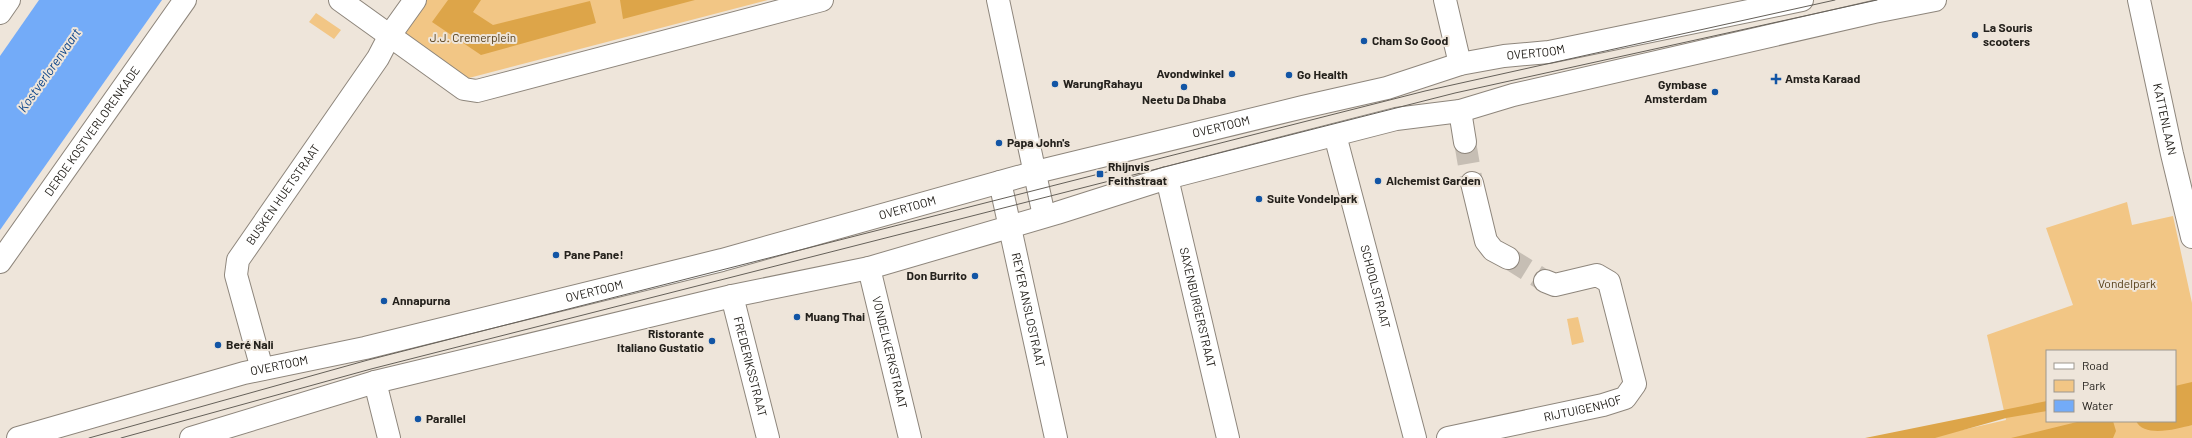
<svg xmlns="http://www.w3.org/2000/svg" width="2192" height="438" font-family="Barlow,sans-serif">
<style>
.green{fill:#f2c685;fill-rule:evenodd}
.forest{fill:#dda549}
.water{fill:#73abf8}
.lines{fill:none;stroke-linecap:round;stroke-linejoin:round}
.street-tunnel{stroke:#c6beb4;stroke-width:22;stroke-dasharray:22 11;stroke-linecap:butt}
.street-casing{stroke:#8e867c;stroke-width:24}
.secondary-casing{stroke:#8e867c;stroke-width:24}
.street{stroke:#fff;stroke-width:22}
.secondary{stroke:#fff;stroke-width:22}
.tram{stroke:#656059;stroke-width:1}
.poi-dot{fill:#1255a5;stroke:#eee5da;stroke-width:1.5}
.labels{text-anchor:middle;stroke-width:4;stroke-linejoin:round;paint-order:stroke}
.poi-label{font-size:12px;font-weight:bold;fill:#24211c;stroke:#eee5da;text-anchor:start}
.park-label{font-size:12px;fill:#58411b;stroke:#eee5da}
.street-label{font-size:12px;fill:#24211c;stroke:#eee5da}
.water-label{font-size:13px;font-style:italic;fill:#0e468a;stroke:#eee5da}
</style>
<rect width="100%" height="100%" fill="#eee5da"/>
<!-- green -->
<path class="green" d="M 426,0 L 768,0 L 465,79 L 402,32 Z
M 316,13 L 341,30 L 334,39 L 309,22 Z
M 2127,202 L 2132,225 L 2173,216 L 2192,303 L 2192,438 L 1927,438 L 2006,420 L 1987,335 L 2073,305 L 2046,228 ZM 2047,351 L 2175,351 L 2175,421 L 2047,421 Z
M 1578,317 L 1584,342 L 1572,345 L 1567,319 Z"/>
<!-- forest -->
<path class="forest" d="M 448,0 L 481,0 L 473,12 L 493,25 L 590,1 L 596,23 L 481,55 L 432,22 Z
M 620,0 L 695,0 L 623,19 Z
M 2192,382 L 2192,425 C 2177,429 2144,438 2136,421 L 2175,421 L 2175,386 Z
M 2047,401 L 2047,411 L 2006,418 L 1935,438 L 1865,438 Z
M 2081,421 L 2113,421 L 2116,431 L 2113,438 L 2011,438 Z"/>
<!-- water -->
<path class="water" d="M 39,0 L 162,0 L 0,230 L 0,56 Z"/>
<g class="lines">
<!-- street-tunnel -->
<path class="street-tunnel" d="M 1465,142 L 1472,183
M 1508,258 L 1545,281"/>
<defs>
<g id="street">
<path d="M 340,0 L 464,89 L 477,91 L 822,0"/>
<path d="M 998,0 L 1044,216"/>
<path d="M 1445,0 L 1460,64"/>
<path id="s1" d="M 2139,0 L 2172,154 L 2192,237"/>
<path d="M 0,13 L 9,0"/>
<path d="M 1460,111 L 1465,142"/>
<path id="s2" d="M 1335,135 L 1415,438"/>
<path id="s3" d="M 1167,178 L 1228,438"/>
<path id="s4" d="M 1000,182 L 1056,438"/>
<path d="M 1472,183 L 1486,241 L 1493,250 L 1508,258"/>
<path id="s5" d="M 0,262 L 185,0"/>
<path id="s6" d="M 869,268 L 910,438"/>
<path id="s7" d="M 732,296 L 768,438"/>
<path id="s8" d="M 262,369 L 236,275 L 238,260 L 378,58 L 390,35 L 415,0"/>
<path d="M 375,382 L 389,438"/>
<path id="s9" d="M 1448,438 L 1603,405 L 1625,398 L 1635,384 L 1609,282 L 1597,275 L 1555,285 L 1545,281"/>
</g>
<g id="secondary">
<path id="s10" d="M 18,438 L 244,373 L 365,348 L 722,260 L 1036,172 L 1303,107 L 1387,88 L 1460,64 L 1504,56 L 1549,52 L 1802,0"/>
<path d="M 191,438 L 375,382 L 732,296 L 869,268 L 1057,213 L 1167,178 L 1396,119 L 1460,111 L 1513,95 L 1874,12 L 1935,0"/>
</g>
</defs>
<!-- street casing -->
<use href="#street" class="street-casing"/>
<!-- secondary casing -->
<use href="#secondary" class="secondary-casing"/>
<!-- street -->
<use href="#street" class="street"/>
<!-- secondary -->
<use href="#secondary" class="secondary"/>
<!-- tram -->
<path class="tram" d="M 89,438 L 368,360 L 1425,91 L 1835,0
M 121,438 L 371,369 L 1455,93 L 1877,0"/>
</g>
<!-- markers -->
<g class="poi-dot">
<circle cx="1975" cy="35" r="4"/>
<circle cx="1364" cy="41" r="4"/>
<circle cx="1232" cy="74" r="4"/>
<circle cx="1289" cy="75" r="4"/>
<path d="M1774 73h4v4h4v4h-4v4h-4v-4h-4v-4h4z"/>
<circle cx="1055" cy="84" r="4"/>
<circle cx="1184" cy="87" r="4"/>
<circle cx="1715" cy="92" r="4"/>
<circle cx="999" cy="143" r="4"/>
<rect x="1096" y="170" width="8" height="8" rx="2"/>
<circle cx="1378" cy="181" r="4"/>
<circle cx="1259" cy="199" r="4"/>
<circle cx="556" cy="255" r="4"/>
<circle cx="975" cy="276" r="4"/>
<circle cx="384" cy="301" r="4"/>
<circle cx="797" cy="317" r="4"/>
<circle cx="712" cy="341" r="4"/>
<circle cx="218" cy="345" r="4"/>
<circle cx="418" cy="419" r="4"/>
</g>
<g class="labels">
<!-- poi labels -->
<g class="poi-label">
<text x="1983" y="32">La Souris<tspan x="1983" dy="14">scooters</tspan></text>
<text x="1372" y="45">Cham So Good</text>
<text x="1224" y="78" text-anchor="end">Avondwinkel</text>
<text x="1297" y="79">Go Health</text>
<text x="1785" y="83">Amsta Karaad</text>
<text x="1063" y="88">WarungRahayu</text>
<text x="1707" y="89" text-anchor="end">Gymbase<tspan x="1707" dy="14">Amsterdam</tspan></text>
<text x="1184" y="104" text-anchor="middle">Neetu Da Dhaba</text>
<text x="1007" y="147">Papa John's</text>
<text x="1108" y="171">Rhijnvis<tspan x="1108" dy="14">Feithstraat</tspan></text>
<text x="1386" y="185">Alchemist Garden</text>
<text x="1267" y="203">Suite Vondelpark</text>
<text x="564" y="259">Pane Pane!</text>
<text x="967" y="280" text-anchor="end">Don Burrito</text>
<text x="392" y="305">Annapurna</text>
<text x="805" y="321">Muang Thai</text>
<text x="704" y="338" text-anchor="end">Ristorante<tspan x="704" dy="14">Italiano Gustatio</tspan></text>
<text x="226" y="349">Beré Nali</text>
<text x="426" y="423">Parallel</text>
</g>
<!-- park labels -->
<g class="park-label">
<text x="473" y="42">J.J. Cremerplein</text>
<text x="2127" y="288">Vondelpark</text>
</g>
<!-- street labels -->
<g class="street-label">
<text dy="4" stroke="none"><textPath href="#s10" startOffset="1567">OVERTOOM</textPath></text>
<text dy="4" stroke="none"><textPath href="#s1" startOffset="122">KATTENLAAN</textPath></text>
<text dy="4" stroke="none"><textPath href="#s10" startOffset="1243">OVERTOOM</textPath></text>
<text dy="4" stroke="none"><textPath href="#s5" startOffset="160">DERDE KOSTVERLORENKADE</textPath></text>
<text dy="4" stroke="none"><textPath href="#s8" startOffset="192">BUSKEN HUETSTRAAT</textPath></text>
<text dy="4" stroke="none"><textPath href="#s10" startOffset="919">OVERTOOM</textPath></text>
<text dy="4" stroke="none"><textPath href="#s2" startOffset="157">SCHOOLSTRAAT</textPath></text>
<text dy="4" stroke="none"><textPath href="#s10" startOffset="595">OVERTOOM</textPath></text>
<text dy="4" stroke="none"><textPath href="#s3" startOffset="133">SAXENBURGERSTRAAT</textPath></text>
<text dy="4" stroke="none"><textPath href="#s4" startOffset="131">REYER ANSLOSTRAAT</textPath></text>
<text dy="4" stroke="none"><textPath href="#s6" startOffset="87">VONDELKERKSTRAAT</textPath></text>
<text dy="4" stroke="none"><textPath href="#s10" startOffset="271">OVERTOOM</textPath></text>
<text dy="4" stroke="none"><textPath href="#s7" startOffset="73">FREDERIKSSTRAAT</textPath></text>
<text dy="4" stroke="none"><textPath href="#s9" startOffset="138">RIJTUIGENHOF</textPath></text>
</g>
<!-- water labels -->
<g class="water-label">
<text transform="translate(49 70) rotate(-55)" y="5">Kostverlorenvaart</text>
</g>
</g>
<!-- legend -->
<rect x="2046" y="350" width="130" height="72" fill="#eee5da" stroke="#9d978e"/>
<rect x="2054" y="363" width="20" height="6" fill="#ffffff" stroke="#9d978e"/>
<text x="2082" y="370" font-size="12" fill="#24211c">Road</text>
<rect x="2054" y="380" width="20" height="12" fill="#f2c685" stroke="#9d978e"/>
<text x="2082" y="390" font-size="12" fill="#24211c">Park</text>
<rect x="2054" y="400" width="20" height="12" fill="#73abf8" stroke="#9d978e"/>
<text x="2082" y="410" font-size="12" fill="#24211c">Water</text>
</svg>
